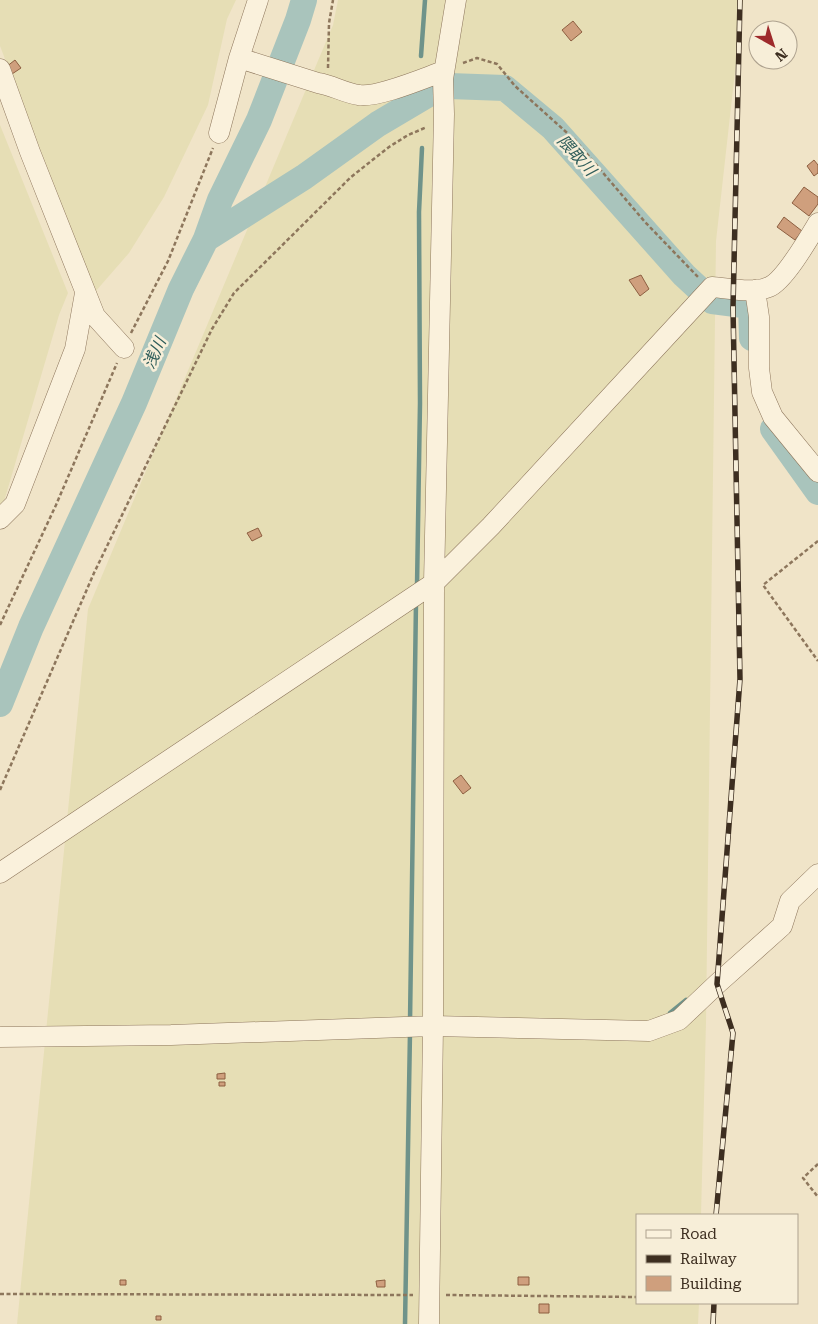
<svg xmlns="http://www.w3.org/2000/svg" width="818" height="1324" font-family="'Roboto Serif','Noto Sans JP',serif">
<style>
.farmland{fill:#e6deb5}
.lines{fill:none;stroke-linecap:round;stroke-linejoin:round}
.stream{stroke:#6f938a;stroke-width:4.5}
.river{stroke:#a9c4bc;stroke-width:26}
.building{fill:#cf9f7d;stroke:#8d5f41}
.minor-casing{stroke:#8d765c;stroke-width:21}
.path{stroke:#8d765c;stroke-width:2.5;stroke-dasharray:4 2.5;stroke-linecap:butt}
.minor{stroke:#faf1dc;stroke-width:20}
.rail-casing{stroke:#3d2e20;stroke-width:5.5}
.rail{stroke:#f7eed8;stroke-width:4;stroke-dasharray:11;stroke-linecap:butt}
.labels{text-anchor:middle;stroke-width:5;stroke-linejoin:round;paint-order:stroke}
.water-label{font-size:16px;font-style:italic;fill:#2f5d5a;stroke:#f7eed8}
</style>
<rect width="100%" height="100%" fill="#f0e4c8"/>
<!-- farmland -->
<path class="farmland" d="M 0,0 L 236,0 L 227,19 L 208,105 L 164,197 L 129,253 L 95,292 L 0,46 Z
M 338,0 L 743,0 L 716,241 L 706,1022 L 701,1215 L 637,1215 L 637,1303 L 699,1303 L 698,1324 L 17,1324 L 88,609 L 333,25 Z
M 0,125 L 68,293 L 59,315 L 0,515 Z"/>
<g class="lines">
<!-- stream -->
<path class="stream" d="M 421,56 L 425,0
M 417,587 L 420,403 L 419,212 L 422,148
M 670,1013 L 686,1000
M 410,1022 L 416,602
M 405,1324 L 410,1032"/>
<!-- river -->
<path class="river" d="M 206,239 L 304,177 L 378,124 L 432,92 L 449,86 L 505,88 L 553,128 L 684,275 L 712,301 L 751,306 L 752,338
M 773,429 L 818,492
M 0,704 L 31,627 L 134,403 L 181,289 L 206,239 L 220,200 L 259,120 L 298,20 L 304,0"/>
</g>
<!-- building -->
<path class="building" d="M 573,21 L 582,32 L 571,41 L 562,30 Z
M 15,60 L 21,68 L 12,74 L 6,67 Z
M 814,160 L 818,165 L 818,173 L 814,176 L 807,166 Z
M 804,187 L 818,197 L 818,204 L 809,216 L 792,203 Z
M 784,217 L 802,231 L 795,240 L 777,227 Z
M 641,275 L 649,289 L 640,296 L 629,280 Z
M 258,528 L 262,536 L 252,541 L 247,533 Z
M 461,775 L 471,788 L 463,794 L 453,781 Z
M 225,1073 L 225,1079 L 217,1079 L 217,1074 Z
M 219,1082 L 225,1082 L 225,1086 L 219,1086 Z
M 518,1277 L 529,1277 L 529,1285 L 518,1285 Z
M 120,1280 L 126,1280 L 126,1285 L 120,1285 Z
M 385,1280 L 385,1287 L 377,1287 L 376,1281 Z
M 539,1304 L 549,1304 L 549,1313 L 539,1313 Z
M 156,1316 L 161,1316 L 161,1320 L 156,1320 Z"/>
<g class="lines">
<defs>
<path id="minor" d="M 239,58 L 318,83 C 332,85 344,93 359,95 C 378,98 424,78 444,71
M 0,69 L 30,152 L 95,316 L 124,348
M 219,133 L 239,58 L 258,0
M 755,290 L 759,317 L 759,368 L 762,392 L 773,417 L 818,472
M 0,519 L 15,504 L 75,349 L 85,293
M 0,873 L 434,583 L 491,526 L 712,287 C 729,288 752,294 769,287 C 784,281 809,238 818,223
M 0,1037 L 171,1035 L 433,1026 L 649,1031 L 679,1020 L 717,984 L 782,926 L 790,901 L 818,874
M 429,1324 L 433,1026 L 434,583 L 444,114 L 443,79 L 456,0"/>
</defs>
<!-- minor casing -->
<use href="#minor" class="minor-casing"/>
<!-- path -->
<path class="path" d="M 463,63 L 477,58 L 497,64 L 515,86 L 575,140 L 645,222 L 698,277
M 328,68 L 329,23 L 333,0
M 131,333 L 168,261 L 213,148
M 818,541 L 763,585 L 818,661
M 0,625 L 56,505 L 117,363
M 0,790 L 94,573 L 212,329 L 234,293 L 351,177 L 389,147 L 408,135 L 427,127
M 818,1164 L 803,1178 L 818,1197
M 0,1294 L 413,1295
M 446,1295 L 637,1297"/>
<!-- minor -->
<use href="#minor" class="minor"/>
<defs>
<path id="rail" d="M 716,1215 L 733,1033 L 717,984 L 740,679 L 733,308 L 740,0
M 713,1324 L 714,1303"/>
</defs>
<!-- rail casing -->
<use href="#rail" class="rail-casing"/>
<!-- rail -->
<use href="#rail" class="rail"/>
</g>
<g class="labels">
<!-- water labels -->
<g class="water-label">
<text transform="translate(577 155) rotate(48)" y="6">隈取川</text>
<text transform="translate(154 353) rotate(-66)" y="6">浅川</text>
</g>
</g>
<!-- legend -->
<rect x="636" y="1214" width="162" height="90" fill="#f7eed8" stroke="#ada18e"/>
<rect x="646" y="1230" width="25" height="8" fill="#faf1dc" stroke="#ada18e"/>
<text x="680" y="1239" font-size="15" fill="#3d2e20">Road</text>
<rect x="646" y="1255" width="25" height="8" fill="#3d2e20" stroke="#ada18e"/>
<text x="680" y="1264" font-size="15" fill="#3d2e20">Railway</text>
<rect x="646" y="1276" width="25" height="15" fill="#cf9f7d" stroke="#ada18e"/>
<text x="680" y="1289" font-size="15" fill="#3d2e20">Building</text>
<!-- north arrow -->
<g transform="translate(773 45) rotate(141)"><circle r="24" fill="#f7eed8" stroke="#ada18e"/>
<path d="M0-4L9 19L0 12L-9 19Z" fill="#9e2a2b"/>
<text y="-8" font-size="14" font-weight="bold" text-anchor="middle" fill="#3d2e20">N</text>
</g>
</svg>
